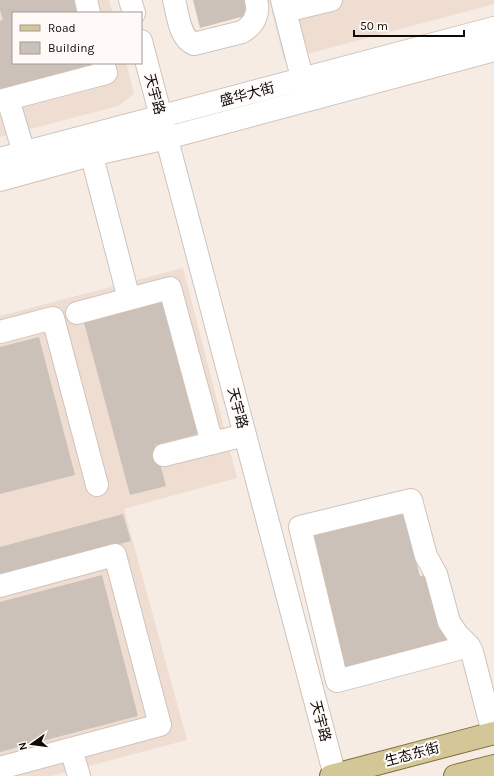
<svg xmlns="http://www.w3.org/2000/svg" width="494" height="776" font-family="Karla,'Noto Sans SC',sans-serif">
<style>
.built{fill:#efddd1}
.building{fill:#cbc1b9}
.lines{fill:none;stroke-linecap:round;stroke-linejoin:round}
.minor-casing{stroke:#cec4bc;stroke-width:24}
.major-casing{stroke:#7c6c3a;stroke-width:24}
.minor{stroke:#fff;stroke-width:22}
.major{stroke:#d3c798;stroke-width:22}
.labels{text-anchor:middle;stroke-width:4;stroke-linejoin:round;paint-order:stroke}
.street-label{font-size:14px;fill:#0f0b09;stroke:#fffaf7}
</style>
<rect width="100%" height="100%" fill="#f6ece4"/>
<!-- built -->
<path class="built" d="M 0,0 L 109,0 L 113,13 L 13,13 L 13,63 L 126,63 L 134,94 L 118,106 L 0,137 Z
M 269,0 L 494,0 L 494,4 L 284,60 Z
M 183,268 L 237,478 L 124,509 L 187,740 L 51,776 L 0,776 L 0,316 Z"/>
<!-- building -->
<path class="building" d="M 0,0 L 74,0 L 77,13 L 13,13 L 13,63 L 91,63 L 91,66 L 0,91 L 0,21 L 3,20 L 0,10 Z
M 193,0 L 249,0 L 252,14 L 200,28 Z
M 170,296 L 205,432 L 155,445 L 166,486 L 130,495 L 83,319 Z
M 39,337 L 75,475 L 0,494 L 0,347 Z
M 402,511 L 420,576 L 430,574 L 447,641 L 344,668 L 309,537 Z
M 123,514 L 131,541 L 0,576 L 0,547 Z
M 102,575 L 138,716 L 0,752 L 0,602 Z"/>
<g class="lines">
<defs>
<path id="minor" d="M 86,0 L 89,13
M 130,0 L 134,13
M 174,0 C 178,14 179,38 194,44 L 242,32 C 254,25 260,14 256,0
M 282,0 L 306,93
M 285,11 L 331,0
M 141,41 L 335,776
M 8,99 L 28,167
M 0,101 L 106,73 L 103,63
M 88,141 L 129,299
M 0,159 L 494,28
M 0,180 L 91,155 L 167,138 L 494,50
M 77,313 L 170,288 L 212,443
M 0,332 L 53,318 L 97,485
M 164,455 L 245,435
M 0,586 L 115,555 L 160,725 L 0,768
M 469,646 L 337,681 L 300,527 L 411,500 L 426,556 L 436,574 L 449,622 L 457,634 L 469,646 L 472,652 L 493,733
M 71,749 L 79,776"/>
<path id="major" d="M 331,776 L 494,733
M 455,776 L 494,766"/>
</defs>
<!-- minor casing -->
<use href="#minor" class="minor-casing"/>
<!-- major casing -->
<use href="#major" class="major-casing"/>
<!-- minor -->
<use href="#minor" class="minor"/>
<!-- major -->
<use href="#major" class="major"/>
</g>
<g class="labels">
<!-- street labels -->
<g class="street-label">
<text transform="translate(155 94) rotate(75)" y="5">天宇路</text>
<text transform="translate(247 94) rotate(-15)" y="5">盛华大街</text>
<text transform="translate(238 408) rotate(75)" y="5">天宇路</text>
<text transform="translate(321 721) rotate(75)" y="5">天宇路</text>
<text transform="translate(412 754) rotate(-15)" y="5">生态东街</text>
</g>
</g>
<!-- legend -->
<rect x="12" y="12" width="130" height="52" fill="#fffaf7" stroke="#9f9a98"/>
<rect x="20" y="25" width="20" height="6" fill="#d3c798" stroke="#9f9a98"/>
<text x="48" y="32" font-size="12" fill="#0f0b09">Road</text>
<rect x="20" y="42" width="20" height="12" fill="#cbc1b9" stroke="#9f9a98"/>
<text x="48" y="52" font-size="12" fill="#0f0b09">Building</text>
<!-- north arrow -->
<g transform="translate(32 744) rotate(256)" stroke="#fffaf7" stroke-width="3" paint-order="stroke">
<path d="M0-3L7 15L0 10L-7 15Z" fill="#0f0b09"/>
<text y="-6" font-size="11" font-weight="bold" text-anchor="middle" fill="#0f0b09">N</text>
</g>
<!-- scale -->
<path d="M354 30v6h110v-6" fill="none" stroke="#0f0b09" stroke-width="2"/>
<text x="360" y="30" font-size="12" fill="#0f0b09" stroke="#fffaf7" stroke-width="3" paint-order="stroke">50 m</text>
</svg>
